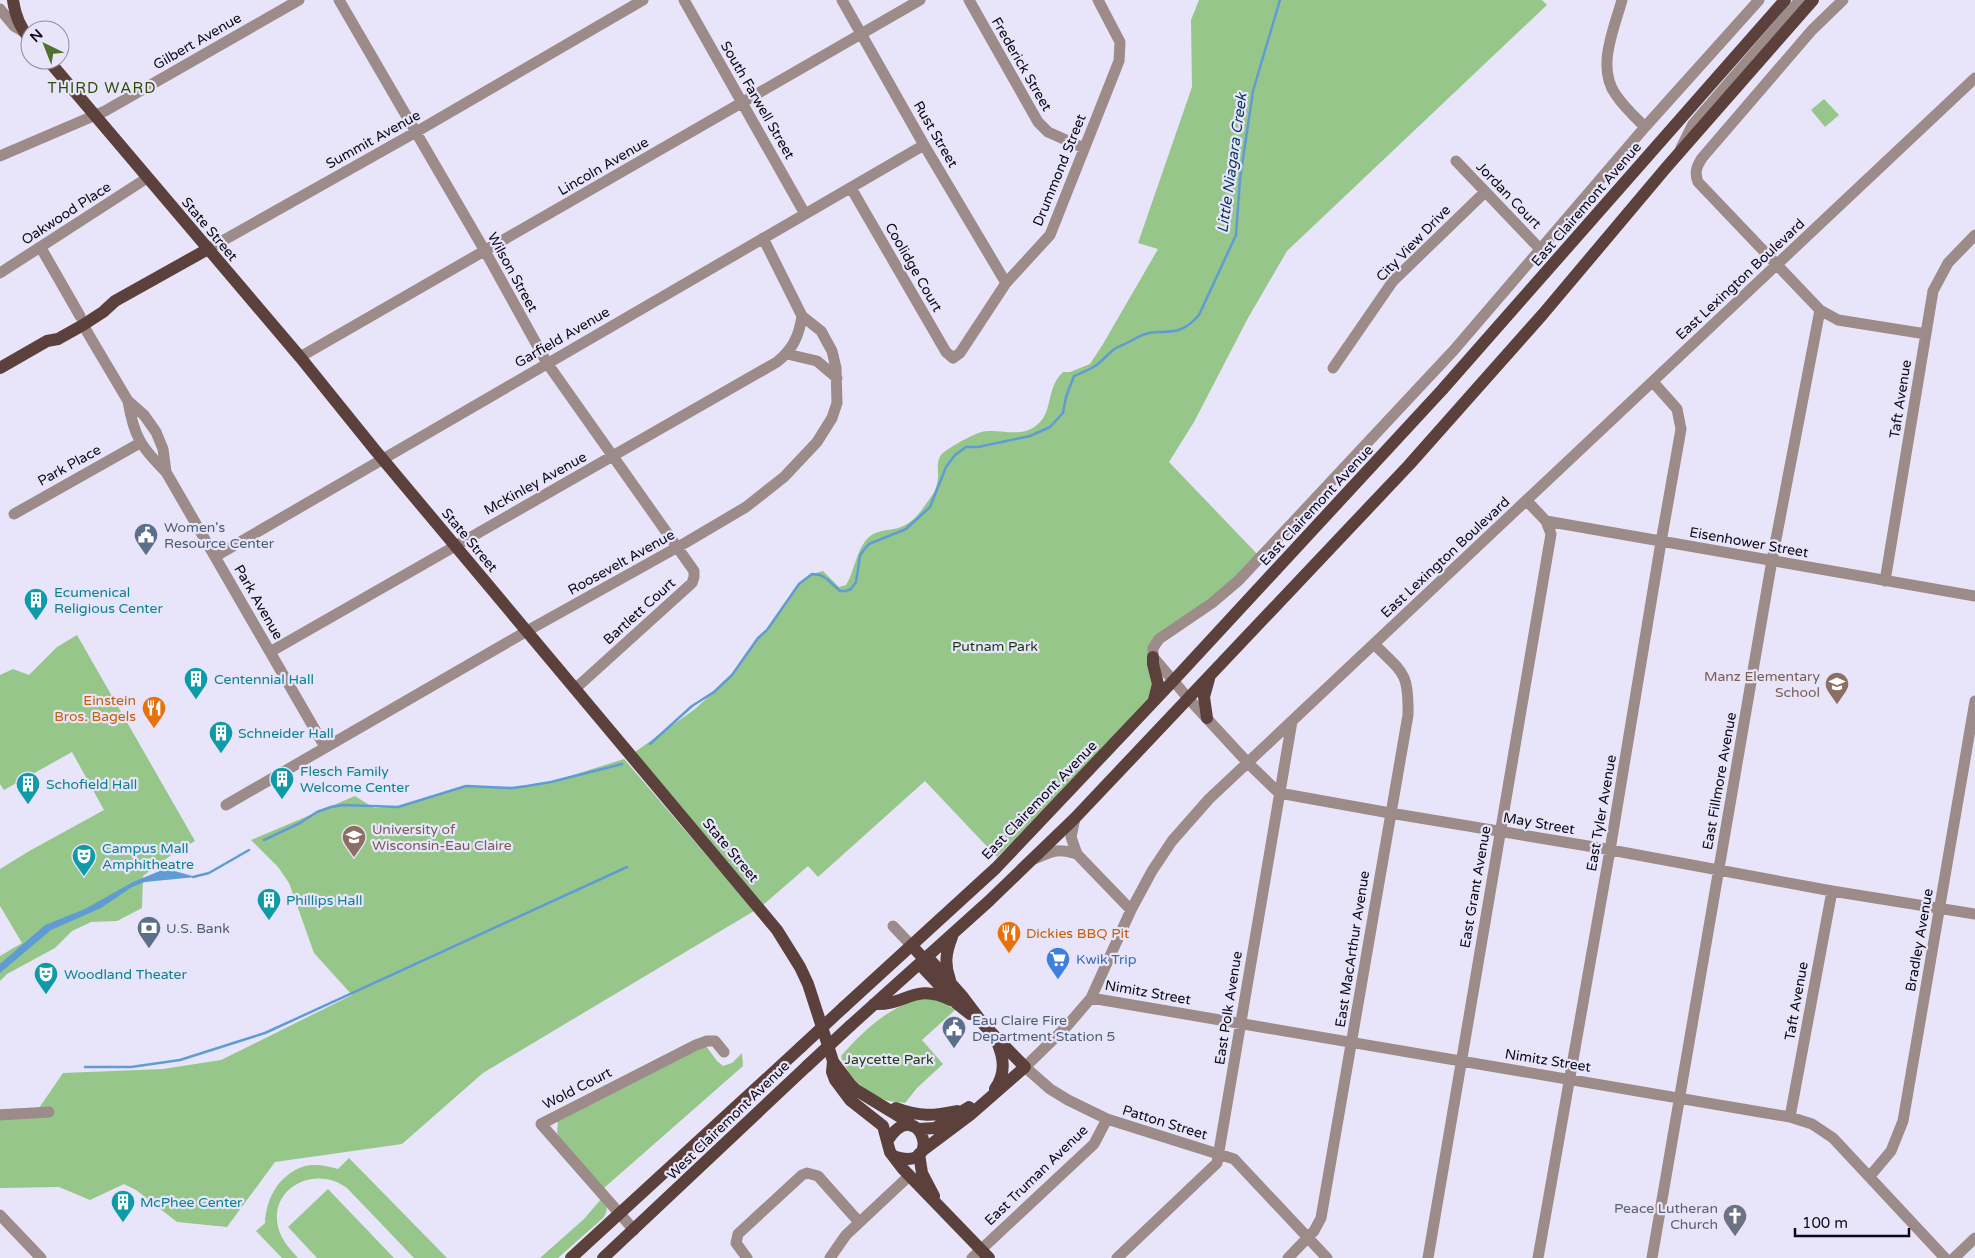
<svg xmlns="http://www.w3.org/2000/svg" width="1975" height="1258" font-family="'Varela Round',sans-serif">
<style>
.green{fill:#97c68a}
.water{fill:#5f9cd4}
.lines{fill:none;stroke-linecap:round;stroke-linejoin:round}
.stream{stroke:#5f9cd4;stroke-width:2.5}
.minor{stroke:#9c8b88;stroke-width:11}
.major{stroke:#5c403c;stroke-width:12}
.major-bridge{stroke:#5c403c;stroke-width:12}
.labels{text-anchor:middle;stroke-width:4.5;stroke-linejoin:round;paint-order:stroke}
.street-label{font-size:14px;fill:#0d0a16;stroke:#e8e5fa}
.service-label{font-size:14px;fill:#4e5e75;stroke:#e8e5fa;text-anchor:start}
.culture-label{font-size:14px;fill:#0d838f;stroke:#e8e5fa;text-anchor:start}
.park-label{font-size:14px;fill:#183a0e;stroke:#e8e5fa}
.education-label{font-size:14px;fill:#785e54;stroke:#e8e5fa;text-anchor:end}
.food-label{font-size:14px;fill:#c56008;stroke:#e8e5fa;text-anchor:end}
.shop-label{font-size:14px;fill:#366cbe;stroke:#e8e5fa;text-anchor:start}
.worship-label{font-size:14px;fill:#5b616d;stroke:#e8e5fa;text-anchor:end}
.neighbourhood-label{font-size:15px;letter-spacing:1px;fill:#2d4d07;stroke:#e8e5fa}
.water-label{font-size:15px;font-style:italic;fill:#06365b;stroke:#e8e5fa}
</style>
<rect width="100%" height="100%" fill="#e8e5fa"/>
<!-- green -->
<path class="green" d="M 1199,0 L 1542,0 L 1547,5 L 1287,251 L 1248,318 L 1194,422 L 1169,462 L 1260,557 L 1159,639 L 1153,703 L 997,857 L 925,781 L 818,877 L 808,866 L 763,905 L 635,752 L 695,709 L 732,675 L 758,638 L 767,630 L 799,584 L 812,574 L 823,571 L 839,587 L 846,585 C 855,571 856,549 869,537 C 877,529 891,531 901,527 C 914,522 921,511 928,501 C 932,496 936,490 937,484 C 940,474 934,459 944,452 C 954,445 977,431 988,431 C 1007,430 1024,438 1039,423 C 1053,410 1046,388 1063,372 L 1070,372 L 1090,364 L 1103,344 L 1158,249 L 1138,243 L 1192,87 L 1191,20 Z
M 1824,99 L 1839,115 L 1825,127 L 1811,110 Z
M 77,635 L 195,841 L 174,853 L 143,876 L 142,908 L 117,921 L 91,922 L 72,931 L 55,948 L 7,974 L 0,981 L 0,956 L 22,943 L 0,906 L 0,869 L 31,850 L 104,810 L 72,752 L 4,790 L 0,784 L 0,675 L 13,669 L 29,675 L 57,647 Z
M 624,759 L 754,911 L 483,1073 L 402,1144 L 275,1162 L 227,1227 L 177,1222 L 136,1190 L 124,1184 L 90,1200 L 59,1187 L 0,1188 L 0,1109 L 39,1108 L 63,1073 L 163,1069 L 221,1060 L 352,995 L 314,953 L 289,883 L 278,867 L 251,840 L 355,796 L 374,808 L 398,807 L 466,786 L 512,788 L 551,782 Z
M 921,997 L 942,1001 L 955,1010 L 922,1040 L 943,1064 L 917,1088 L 905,1103 C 899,1102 894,1102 889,1101 C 867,1095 848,1078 841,1056 C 867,1027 885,1011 921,997 Z
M 706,1046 L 717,1061 L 723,1066 L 732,1063 L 742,1053 L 743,1066 L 604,1188 L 561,1140 L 557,1133 L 558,1121 Z
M 349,1158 L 447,1258 L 414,1258 L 347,1188 C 313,1163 264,1191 280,1233 C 284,1243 291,1250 298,1258 L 282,1258 L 256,1231 L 265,1223 C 266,1199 278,1176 302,1167 C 314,1163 327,1166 338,1169 Z
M 328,1189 L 394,1258 L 317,1258 L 288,1227 Z
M 602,1198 C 607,1206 609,1210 603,1218 L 558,1258 L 540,1258 L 584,1219 Z"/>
<!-- water -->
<path class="water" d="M 162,870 L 171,870 L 196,877 L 145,882 L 132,887 L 101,908 L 51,930 L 0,973 L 0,964 L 45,925 L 85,909 L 133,882 Z"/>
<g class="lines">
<!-- stream -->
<path class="stream" d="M 650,744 L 692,706 L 714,692 L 732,675 L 758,638 L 767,630 L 799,584 L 812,574 L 820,575 L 827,579 L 840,591 L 846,591 L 851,589 L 856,582 L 860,556 L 863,551 L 869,544 L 906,529 L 930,507 L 946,467 L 955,455 L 966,447 L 978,447 L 1030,436 L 1050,427 L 1063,413 L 1066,397 L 1074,376 C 1081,373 1089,370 1095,366 C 1103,361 1108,353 1116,348 C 1122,345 1130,342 1136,338 C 1161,324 1175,343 1199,315 L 1236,235 L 1240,179 L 1253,91 L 1280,0
M 264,840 L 300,823 L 317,812 L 331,807 L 343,805 L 398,807 L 466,786 L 512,788 L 527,786 L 551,782 L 622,764
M 193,877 L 209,873 L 249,850
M 85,1067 L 131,1067 L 180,1060 L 265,1033 L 627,867"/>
<!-- minor -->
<path class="minor" d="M 339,0 L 485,251 L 547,363 L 694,571 L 694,577 L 692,583 L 576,688
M 684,0 L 805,214
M 842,0 L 924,145 L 1006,283
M 969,0 L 1038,122 L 1048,132 L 1084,148
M 1622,0 C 1614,29 1596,68 1616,95 C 1624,107 1635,117 1645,127
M 1759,0 L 1645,127 L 1454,350 L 1239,580 L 1212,603 L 1159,639 L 1153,648 L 1153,657 L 1188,698 L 1248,763 L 1279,793 L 1390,813 L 1600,848 L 1832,891 L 1975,914
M 1843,0 L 1812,30 L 1702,158 C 1697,166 1694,172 1698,182 L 1820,310 L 1838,320 L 1926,334
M 0,9 L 14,26 L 24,32
M 1681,148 L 1693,124 L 1800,0
M 0,156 L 105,111 L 299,0
M 1456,161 L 1541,250
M 851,188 L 946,352 L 953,358 L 960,353 L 1006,283 L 1050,235 L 1119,61 L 1120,42 L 1098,0
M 41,248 L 80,316
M 208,249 L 416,132 L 643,0
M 0,273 L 147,178
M 83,325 L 128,401 L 144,415 L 156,432 L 163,449 L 166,472
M 787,354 L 817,361 L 837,378
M 300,357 L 920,0
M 1333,368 L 1393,281 L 1485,192
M 128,401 C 134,437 141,447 166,472 L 325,747
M 1527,501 L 1546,521 L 1975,596
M 14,514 L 140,443
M 216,556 L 924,145
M 1885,581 L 1933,291 L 1948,263 L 1975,235
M 270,652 L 777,362 C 793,349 799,336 802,316
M 226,805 L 527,631 L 685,543 L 746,507 L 784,477 L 817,442 L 832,418 L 837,403 L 836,368 L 832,351 L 821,331 L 802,316 L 763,238
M 1075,818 L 1071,837 L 1077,854 L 1131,910
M 1034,859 C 1053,851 1057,848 1077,854
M 893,926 L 912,946
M 1091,998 L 1790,1117 L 1812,1124 L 1833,1138 L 1945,1258
M 0,1115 L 49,1112
M 1790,1117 L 1832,891
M 1870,1176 L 1891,1151 L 1903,1121 L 1975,701
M 0,1215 L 41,1258
M 634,1230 L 541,1124 L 696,1045 L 707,1041 L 715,1041 L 724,1052
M 747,1258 L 736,1243 L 738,1234 L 802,1175 L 807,1173 L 818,1176 L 859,1222
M 830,1258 L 846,1235 L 909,1176
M 972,1258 L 1094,1144 L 1107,1119
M 1117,1258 L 1217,1163 L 1292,721
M 1288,1258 L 1314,1231 L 1321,1218 L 1408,715 C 1409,672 1403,673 1374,644
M 1327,1258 L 1234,1159 L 1107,1119 L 1068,1100 L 1050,1089 L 1025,1067 L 1067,1026 L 1091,998 L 1131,910 L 1152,871 L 1172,841 L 1209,799 L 1975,78
M 1428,1258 L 1551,534 L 1546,521
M 1538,1258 L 1610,850 L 1661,542 L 1681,429 L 1677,409 L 1653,382
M 1652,1258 L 1772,560 L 1820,310
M 1954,1258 L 1975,1238"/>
<!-- major -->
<path class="major" d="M 13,0 C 15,15 20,28 30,39
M 48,60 L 300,357 L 375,450 L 777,930 L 800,967 L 808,984 L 833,1061 L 832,1072 L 835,1080 L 850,1100 L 883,1126 L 890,1152 L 903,1169 L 989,1258
M 0,368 L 47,341 L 58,339 L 83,325 L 103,312 L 115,301 L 208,249
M 1153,657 L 1153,664 L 1158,684 L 1154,700
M 1207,718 L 1204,697 L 1209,679
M 912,946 L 925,960 L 932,962 L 963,997 L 984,1025 L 1025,1067 L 970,1115 L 922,1151
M 925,960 L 924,969 L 956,1003 L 970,1014
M 950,980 C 944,964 946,952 952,937
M 874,1004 C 906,1006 914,982 951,1000
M 844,1007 L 996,868 L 1173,681 L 1442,390 L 1785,0
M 850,1026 L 989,901 L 1075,818 L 1409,465 L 1543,314 L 1665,169 L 1813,0
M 834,1063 L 850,1084 L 856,1090 L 907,1121 L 912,1126
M 995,1089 C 1006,1073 1004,1058 997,1042
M 896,1108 C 920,1117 933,1116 957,1111
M 919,1129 L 935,1128 L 969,1107
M 888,1140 C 919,1092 947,1175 893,1156
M 919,1154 L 922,1173 L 934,1196
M 571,1258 L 801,1047
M 603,1258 L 807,1066"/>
<!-- major-bridge -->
<path class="major-bridge" d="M 801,1047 L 844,1007
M 807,1066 L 850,1026"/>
</g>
<!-- icons -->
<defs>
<symbol id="civic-pin" viewBox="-11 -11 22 30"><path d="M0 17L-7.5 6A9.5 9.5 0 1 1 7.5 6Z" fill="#5c6f8a" stroke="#e8e5fa"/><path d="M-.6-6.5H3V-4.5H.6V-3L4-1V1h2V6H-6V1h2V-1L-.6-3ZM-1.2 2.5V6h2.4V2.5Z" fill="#fff"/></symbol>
<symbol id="building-pin" viewBox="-11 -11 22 30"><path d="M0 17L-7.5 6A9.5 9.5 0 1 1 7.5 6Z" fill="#0f9aa8" stroke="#e8e5fa"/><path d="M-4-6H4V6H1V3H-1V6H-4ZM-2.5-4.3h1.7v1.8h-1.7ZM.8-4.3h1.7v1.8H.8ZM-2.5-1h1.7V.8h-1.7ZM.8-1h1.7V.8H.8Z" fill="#fff"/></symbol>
<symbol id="school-pin" viewBox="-11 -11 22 30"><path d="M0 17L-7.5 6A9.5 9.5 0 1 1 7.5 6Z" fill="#8d6e63" stroke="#e8e5fa"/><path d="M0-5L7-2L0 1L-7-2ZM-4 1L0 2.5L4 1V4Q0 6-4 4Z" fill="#fff"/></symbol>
<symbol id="restaurant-pin" viewBox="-11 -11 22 30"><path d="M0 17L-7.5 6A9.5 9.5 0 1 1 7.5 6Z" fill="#e8710a" stroke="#e8e5fa"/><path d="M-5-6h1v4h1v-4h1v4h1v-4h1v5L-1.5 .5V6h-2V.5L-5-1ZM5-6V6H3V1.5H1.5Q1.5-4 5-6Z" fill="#fff"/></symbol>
<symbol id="university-pin" viewBox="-11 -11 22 30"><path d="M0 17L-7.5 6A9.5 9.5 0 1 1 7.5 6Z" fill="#8d6e63" stroke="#e8e5fa"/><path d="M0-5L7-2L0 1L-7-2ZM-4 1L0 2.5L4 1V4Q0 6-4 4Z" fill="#fff"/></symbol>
<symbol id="theatre-pin" viewBox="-11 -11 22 30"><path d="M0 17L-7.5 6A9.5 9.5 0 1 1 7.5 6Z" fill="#0f9aa8" stroke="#e8e5fa"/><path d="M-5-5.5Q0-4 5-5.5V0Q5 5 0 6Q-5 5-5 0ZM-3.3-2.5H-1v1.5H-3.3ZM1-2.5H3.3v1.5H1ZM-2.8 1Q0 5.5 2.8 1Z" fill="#fff"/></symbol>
<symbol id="bank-pin" viewBox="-11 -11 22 30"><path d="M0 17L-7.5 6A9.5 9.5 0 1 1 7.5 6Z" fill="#5c6f8a" stroke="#e8e5fa"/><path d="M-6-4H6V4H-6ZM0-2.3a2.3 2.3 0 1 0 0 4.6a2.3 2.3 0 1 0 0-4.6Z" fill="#fff"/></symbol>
<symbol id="supermarket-pin" viewBox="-11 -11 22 30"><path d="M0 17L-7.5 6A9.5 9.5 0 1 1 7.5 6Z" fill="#3f7fe0" stroke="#e8e5fa"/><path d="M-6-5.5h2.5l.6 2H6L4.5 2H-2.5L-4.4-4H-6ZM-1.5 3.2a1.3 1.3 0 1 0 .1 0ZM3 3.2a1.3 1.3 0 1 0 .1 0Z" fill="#fff"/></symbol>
<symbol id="church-pin" viewBox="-11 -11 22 30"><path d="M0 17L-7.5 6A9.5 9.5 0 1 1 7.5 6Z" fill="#6b7280" stroke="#e8e5fa"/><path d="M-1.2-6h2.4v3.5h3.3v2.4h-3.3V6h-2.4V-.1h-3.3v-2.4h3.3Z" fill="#fff"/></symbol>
</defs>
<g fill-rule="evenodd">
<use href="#civic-pin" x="132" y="521" width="28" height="38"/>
<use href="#building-pin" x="22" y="586" width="28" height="38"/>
<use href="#building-pin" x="182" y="665" width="28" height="38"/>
<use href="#school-pin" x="1823" y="670" width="28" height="38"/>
<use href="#restaurant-pin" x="140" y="694" width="28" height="38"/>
<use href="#building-pin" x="207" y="719" width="28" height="38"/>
<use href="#building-pin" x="268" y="765" width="28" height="38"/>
<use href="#building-pin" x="14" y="770" width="28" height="38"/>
<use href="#university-pin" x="340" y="823" width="28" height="38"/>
<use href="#theatre-pin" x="70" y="842" width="28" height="38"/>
<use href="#building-pin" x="255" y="886" width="28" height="38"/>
<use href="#bank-pin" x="135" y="914" width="28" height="38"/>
<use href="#restaurant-pin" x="995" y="919" width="28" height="38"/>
<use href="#supermarket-pin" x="1044" y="945" width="28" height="38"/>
<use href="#theatre-pin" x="32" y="960" width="28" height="38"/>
<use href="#civic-pin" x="940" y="1014" width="28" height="38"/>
<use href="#building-pin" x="109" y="1188" width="28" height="38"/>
<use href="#church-pin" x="1721" y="1202" width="28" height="38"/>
</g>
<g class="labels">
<!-- street labels -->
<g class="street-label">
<text transform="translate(197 41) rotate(-30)" y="5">Gilbert Avenue</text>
<text transform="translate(1022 64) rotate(60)" y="5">Frederick Street</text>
<text transform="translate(758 100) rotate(60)" y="5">South Farwell Street</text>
<text transform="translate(936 134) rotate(60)" y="5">Rust Street</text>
<text transform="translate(373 139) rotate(-29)" y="5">Summit Avenue</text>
<text transform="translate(603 166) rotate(-30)" y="5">Lincoln Avenue</text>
<text transform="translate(1059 170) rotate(-68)" y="5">Drummond Street</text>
<text transform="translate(1509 195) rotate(46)" y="5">Jordan Court</text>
<text transform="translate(1586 204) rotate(-49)" y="5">East Clairemont Avenue</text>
<text transform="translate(66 213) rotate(-33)" y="5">Oakwood Place</text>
<text transform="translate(210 229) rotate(50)" y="5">State Street</text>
<text transform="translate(1413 243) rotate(-46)" y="5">City View Drive</text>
<text transform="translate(914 267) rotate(60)" y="5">Coolidge Court</text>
<text transform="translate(513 272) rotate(61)" y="5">Wilson Street</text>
<text transform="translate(1740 279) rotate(-43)" y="5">East Lexington Boulevard</text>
<text transform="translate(562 337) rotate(-30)" y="5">Garfield Avenue</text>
<text transform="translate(1900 399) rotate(-81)" y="5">Taft Avenue</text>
<text transform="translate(69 465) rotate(-29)" y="5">Park Place</text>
<text transform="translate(535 483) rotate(-29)" y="5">McKinley Avenue</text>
<text transform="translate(1316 505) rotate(-47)" y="5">East Clairemont Avenue</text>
<text transform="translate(470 540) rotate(50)" y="5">State Street</text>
<text transform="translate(1749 542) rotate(10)" y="5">Eisenhower Street</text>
<text transform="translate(1445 557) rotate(-43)" y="5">East Lexington Boulevard</text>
<text transform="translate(621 562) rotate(-29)" y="5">Roosevelt Avenue</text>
<text transform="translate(259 602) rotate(60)" y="5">Park Avenue</text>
<text transform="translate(639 611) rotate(-42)" y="5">Bartlett Court</text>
<text transform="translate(1719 781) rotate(-80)" y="5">East Fillmore Avenue</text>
<text transform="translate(1039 800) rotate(-46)" y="5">East Clairemont Avenue</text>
<text transform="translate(1601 813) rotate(-80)" y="5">East Tyler Avenue</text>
<text transform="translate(1539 823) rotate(10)" y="5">May Street</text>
<text transform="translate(731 850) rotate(50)" y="5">State Street</text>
<text transform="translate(1475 887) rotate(-80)" y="5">East Grant Avenue</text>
<text transform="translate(1919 940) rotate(-80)" y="5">Bradley Avenue</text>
<text transform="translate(1352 949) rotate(-81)" y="5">East MacArthur Avenue</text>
<text transform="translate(1148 992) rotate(10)" y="5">Nimitz Street</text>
<text transform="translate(1796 1001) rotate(-80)" y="5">Taft Avenue</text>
<text transform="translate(1228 1008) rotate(-81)" y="5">East Polk Avenue</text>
<text transform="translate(1548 1060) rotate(9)" y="5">Nimitz Street</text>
<text transform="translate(577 1088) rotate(-27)" y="5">Wold Court</text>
<text transform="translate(728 1120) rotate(-44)" y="5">West Clairemont Avenue</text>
<text transform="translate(1165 1122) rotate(17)" y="5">Patton Street</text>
<text transform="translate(1036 1175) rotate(-44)" y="5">East Truman Avenue</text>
</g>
<!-- service labels -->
<g class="service-label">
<text x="164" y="532">Women's<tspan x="164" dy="16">Resource Center</tspan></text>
<text x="166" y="933">U.S. Bank</text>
<text x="972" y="1025">Eau Claire Fire<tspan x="972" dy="16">Department Station 5</tspan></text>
</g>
<!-- culture labels -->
<g class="culture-label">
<text x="54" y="597">Ecumenical<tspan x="54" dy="16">Religious Center</tspan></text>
<text x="214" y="684">Centennial Hall</text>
<text x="238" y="738">Schneider Hall</text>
<text x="300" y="776">Flesch Family<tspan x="300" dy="16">Welcome Center</tspan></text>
<text x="46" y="789">Schofield Hall</text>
<text x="102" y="853">Campus Mall<tspan x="102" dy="16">Amphitheatre</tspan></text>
<text x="286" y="905">Phillips Hall</text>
<text x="64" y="979">Woodland Theater</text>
<text x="140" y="1207">McPhee Center</text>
</g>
<!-- park labels -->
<g class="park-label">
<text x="995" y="651">Putnam Park</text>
<text x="889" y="1064">Jaycette Park</text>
</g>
<!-- education labels -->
<g class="education-label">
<text x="1820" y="681">Manz Elementary<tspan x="1820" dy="16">School</tspan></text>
<text x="372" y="834" text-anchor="start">University of<tspan x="372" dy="16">Wisconsin-Eau Claire</tspan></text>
</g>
<!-- food labels -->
<g class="food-label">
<text x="136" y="705">Einstein<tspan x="136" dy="16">Bros. Bagels</tspan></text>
<text x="1026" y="938" text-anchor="start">Dickies BBQ Pit</text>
</g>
<!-- shop labels -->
<g class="shop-label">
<text x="1076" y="964">Kwik Trip</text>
</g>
<!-- worship labels -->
<g class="worship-label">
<text x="1718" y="1213">Peace Lutheran<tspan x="1718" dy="16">Church</tspan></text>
</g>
<!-- neighbourhood labels -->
<g class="neighbourhood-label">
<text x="102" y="93">THIRD WARD</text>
</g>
<!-- water labels -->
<g class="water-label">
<text transform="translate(1232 163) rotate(-82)" y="5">Little Niagara Creek</text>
</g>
</g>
<!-- north arrow -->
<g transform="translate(45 45) rotate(317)"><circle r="24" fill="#e8e5fa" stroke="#908d9f"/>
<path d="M0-4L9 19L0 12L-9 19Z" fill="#4d722b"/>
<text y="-8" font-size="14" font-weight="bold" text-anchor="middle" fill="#0d0a16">N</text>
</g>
<!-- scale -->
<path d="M1795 1228v8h114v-8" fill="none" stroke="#0d0a16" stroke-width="2.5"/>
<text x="1802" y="1228" font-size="15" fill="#0d0a16" stroke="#e8e5fa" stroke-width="4" paint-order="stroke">100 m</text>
</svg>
